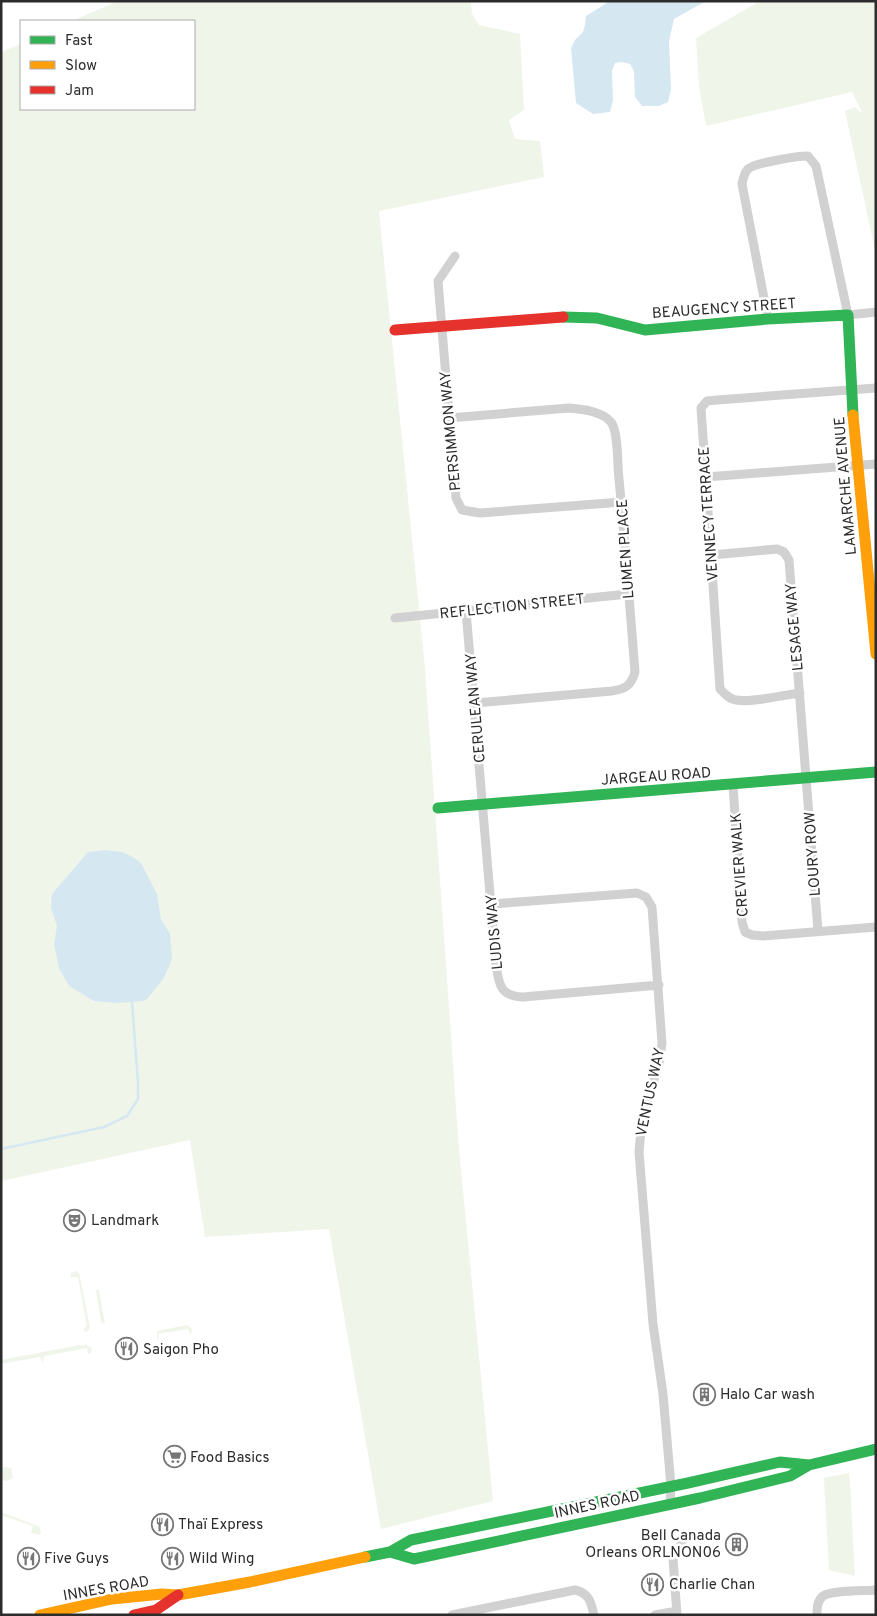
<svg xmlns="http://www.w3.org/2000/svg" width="877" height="1616" font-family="Overpass,sans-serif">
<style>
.green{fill:#f0f5ea}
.water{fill:#d5e8f2}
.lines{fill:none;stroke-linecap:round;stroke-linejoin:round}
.stream{stroke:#d5e8f2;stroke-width:2.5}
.street{stroke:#d1d1d1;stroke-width:9}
.fast{stroke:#30b455;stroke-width:11}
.slow{stroke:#ff9f0a;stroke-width:11}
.jam{stroke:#e5322d;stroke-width:11}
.labels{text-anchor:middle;stroke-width:5;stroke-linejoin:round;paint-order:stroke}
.street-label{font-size:15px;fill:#2c2c2c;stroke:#fff}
.poi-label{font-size:15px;fill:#2c2c2c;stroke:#fff;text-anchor:start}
</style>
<rect width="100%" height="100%" fill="#fff"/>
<!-- green -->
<path class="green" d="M 118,1 L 471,1 L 472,14 L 479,25 L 520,34 L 524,110 L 509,120 L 515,139 L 540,141 L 544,177 L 379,211 L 425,668 L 459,1149 L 493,1501 L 381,1529 L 329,1229 L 205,1237 L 190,1140 L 1,1181 L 1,52 L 21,44 L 21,109 L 194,109 L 194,21 L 72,21 Z
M 760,1 L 876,1 L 876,255 L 845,111 L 855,107 L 863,114 L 852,92 L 706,126 L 699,86 L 696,38 Z
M 75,1271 L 79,1273 L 80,1277 L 90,1328 L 88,1331 L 85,1332 L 84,1328 L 87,1327 L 78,1277 L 71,1277 L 71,1273 Z
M 96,1290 L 99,1290 L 105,1324 L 101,1322 Z
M 187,1325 L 192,1329 L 191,1335 L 188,1329 L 158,1334 L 159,1339 L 157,1339 L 157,1331 Z
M 85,1344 L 92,1348 L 90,1354 L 88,1354 L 87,1348 L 44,1356 L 43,1363 L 40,1357 L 1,1364 L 1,1360 L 79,1345 L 84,1346 Z
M 7,1467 L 11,1468 L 13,1478 L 7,1481 L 1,1480 L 1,1468 Z
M 849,1473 L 850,1483 L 855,1576 L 829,1570 L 824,1480 L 823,1478 Z
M 1,1512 L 38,1526 L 41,1530 L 40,1535 L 31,1533 L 33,1526 L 1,1515 Z"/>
<!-- water -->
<path class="water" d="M 610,1 L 706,1 L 674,19 L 669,41 L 671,89 L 668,102 L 659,106 L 642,106 L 635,97 L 634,71 L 630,64 L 621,62 L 615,63 L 612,71 L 613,100 L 610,112 L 593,114 L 576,103 L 571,48 L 575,40 L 583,32 L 585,25 L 586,16 Z
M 105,850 L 122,852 L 133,857 L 141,863 L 157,894 L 161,919 L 170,934 L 172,959 L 164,978 L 147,999 L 143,1001 L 117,1003 L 94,1001 L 69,986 L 59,968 L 54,944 L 57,926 L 51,908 L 52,894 L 88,852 Z"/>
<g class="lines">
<!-- stream -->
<path class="stream" d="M 1,1149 L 104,1127 L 127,1116 L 138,1099 L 138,1083 L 132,1002"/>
<!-- street -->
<path class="street" d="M 455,256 L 438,281 L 456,498 L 462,510 L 480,513 L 622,502
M 768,319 L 742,184 C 743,179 744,173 748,169 C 755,163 797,156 808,156 L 816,166 L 848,315 L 876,312
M 449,418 L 569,408 C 582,409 602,411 611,422 C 619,433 617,465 619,479 C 625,543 630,608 635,672 C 631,686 625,689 612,691 L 475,703
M 706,477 L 876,464
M 711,555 L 777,549 L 784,552 L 789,560 L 818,931
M 466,611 L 496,965 C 499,985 500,996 523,997 L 659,985
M 395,618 L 628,594
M 800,693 C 783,695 752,703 736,700 C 729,699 725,694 720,689 L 701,408 L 707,401 L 717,400 L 876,388
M 733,785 L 742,922 L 745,932 L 752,935 L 763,936 L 876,927
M 492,904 L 637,893 L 646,897 L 652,907 L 662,1043 L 659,1064 L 642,1118 L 639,1152 L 653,1324 L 663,1394 L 671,1486 L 670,1504
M 452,1615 L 575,1590 C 589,1593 591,1602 594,1615
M 655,1615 L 677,1611
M 677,1615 L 673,1559 L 676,1552 L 682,1543
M 817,1615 C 817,1608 817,1601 823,1596 C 832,1590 864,1591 876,1590"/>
<!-- fast -->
<path class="fast" d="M 563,317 L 597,318 L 645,330 L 768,319 L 848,315 L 853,415
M 438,808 L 876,772
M 390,1552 L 414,1559 L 700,1498 L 790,1476 L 809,1465 L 876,1449
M 365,1557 L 390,1552 L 411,1540 L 688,1483 L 780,1462 L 809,1465"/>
<!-- slow -->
<path class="slow" d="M 853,415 L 876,654
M 40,1615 L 112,1599 L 162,1594 L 178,1595 L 250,1582 L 365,1557"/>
<!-- jam -->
<path class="jam" d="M 395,330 L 563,317
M 134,1615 L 156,1610 L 178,1595"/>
</g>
<!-- icons -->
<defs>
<symbol id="theatre-ring" viewBox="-11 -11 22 22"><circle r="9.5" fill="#fff" stroke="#767676" stroke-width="1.5"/><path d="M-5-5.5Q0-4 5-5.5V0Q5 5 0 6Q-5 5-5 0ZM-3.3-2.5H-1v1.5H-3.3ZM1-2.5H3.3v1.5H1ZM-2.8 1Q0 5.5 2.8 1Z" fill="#767676"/></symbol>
<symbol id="restaurant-ring" viewBox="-11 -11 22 22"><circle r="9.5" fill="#fff" stroke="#767676" stroke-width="1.5"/><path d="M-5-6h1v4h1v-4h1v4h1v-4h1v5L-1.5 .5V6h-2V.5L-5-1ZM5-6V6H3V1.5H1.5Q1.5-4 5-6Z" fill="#767676"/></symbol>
<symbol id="building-ring" viewBox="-11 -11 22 22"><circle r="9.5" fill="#fff" stroke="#767676" stroke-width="1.5"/><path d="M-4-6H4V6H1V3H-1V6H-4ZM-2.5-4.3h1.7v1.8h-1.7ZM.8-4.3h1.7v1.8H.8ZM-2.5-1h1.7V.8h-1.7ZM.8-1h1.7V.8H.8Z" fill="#767676"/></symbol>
<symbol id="supermarket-ring" viewBox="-11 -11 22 22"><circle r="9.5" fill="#fff" stroke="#767676" stroke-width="1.5"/><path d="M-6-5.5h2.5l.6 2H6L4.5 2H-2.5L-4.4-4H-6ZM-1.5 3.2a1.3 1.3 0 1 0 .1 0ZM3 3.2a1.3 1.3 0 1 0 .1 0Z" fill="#767676"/></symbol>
</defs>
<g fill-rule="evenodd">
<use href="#theatre-ring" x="62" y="1208" width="25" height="25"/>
<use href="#restaurant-ring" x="114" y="1336" width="25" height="25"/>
<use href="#building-ring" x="692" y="1382" width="25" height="25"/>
<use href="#supermarket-ring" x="162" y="1444" width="25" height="25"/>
<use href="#restaurant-ring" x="150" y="1512" width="25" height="25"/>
<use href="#building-ring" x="724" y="1532" width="25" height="25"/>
<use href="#restaurant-ring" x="16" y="1546" width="25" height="25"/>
<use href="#restaurant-ring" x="160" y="1546" width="25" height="25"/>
<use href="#restaurant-ring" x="640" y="1572" width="25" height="25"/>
</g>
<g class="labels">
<!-- street labels -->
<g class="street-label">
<text transform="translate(724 308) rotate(-4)" y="5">BEAUGENCY STREET</text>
<text transform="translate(450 431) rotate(-95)" y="5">PERSIMMON WAY</text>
<text transform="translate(845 486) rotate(-95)" y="5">LAMARCHE AVENUE</text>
<text transform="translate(708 514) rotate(-94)" y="5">VENNECY TERRACE</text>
<text transform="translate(625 549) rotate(-94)" y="5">LUMEN PLACE</text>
<text transform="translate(512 606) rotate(-6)" y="5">REFLECTION STREET</text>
<text transform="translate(794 627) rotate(-95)" y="5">LESAGE WAY</text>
<text transform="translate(475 708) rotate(-95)" y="5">CERULEAN WAY</text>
<text transform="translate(656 776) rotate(-4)" y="5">JARGEAU ROAD</text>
<text transform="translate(812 854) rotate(-94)" y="5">LOURY ROW</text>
<text transform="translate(739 865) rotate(-94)" y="5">CREVIER WALK</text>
<text transform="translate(494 932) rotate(-95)" y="5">LUDIS WAY</text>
<text transform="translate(650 1092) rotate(-78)" y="5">VENTUS WAY</text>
<text transform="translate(597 1504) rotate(-12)" y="5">INNES ROAD</text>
<text transform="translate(106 1588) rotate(-10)" y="5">INNES ROAD</text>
</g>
<!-- poi labels -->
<g class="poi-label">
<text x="91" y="1225">Landmark</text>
<text x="143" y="1354">Saigon Pho</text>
<text x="720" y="1399">Halo Car wash</text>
<text x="190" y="1462">Food Basics</text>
<text x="178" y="1529">Thaï Express</text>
<text x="721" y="1540" text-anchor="end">Bell Canada<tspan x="721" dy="17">Orleans ORLNON06</tspan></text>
<text x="44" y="1563">Five Guys</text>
<text x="189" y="1563">Wild Wing</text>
<text x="669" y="1589">Charlie Chan</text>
</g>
</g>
<!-- border -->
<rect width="877" height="1616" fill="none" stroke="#2c2c2c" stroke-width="5"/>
<!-- legend -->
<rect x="20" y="20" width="175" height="90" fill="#ffffff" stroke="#ababab"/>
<rect x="30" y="36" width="25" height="8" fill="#30b455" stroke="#ababab"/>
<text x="65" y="45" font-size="15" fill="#2c2c2c">Fast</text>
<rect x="30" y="61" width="25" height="8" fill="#ff9f0a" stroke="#ababab"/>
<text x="65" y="70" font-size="15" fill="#2c2c2c">Slow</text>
<rect x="30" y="86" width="25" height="8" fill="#e5322d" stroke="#ababab"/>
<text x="65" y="95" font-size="15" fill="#2c2c2c">Jam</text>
</svg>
